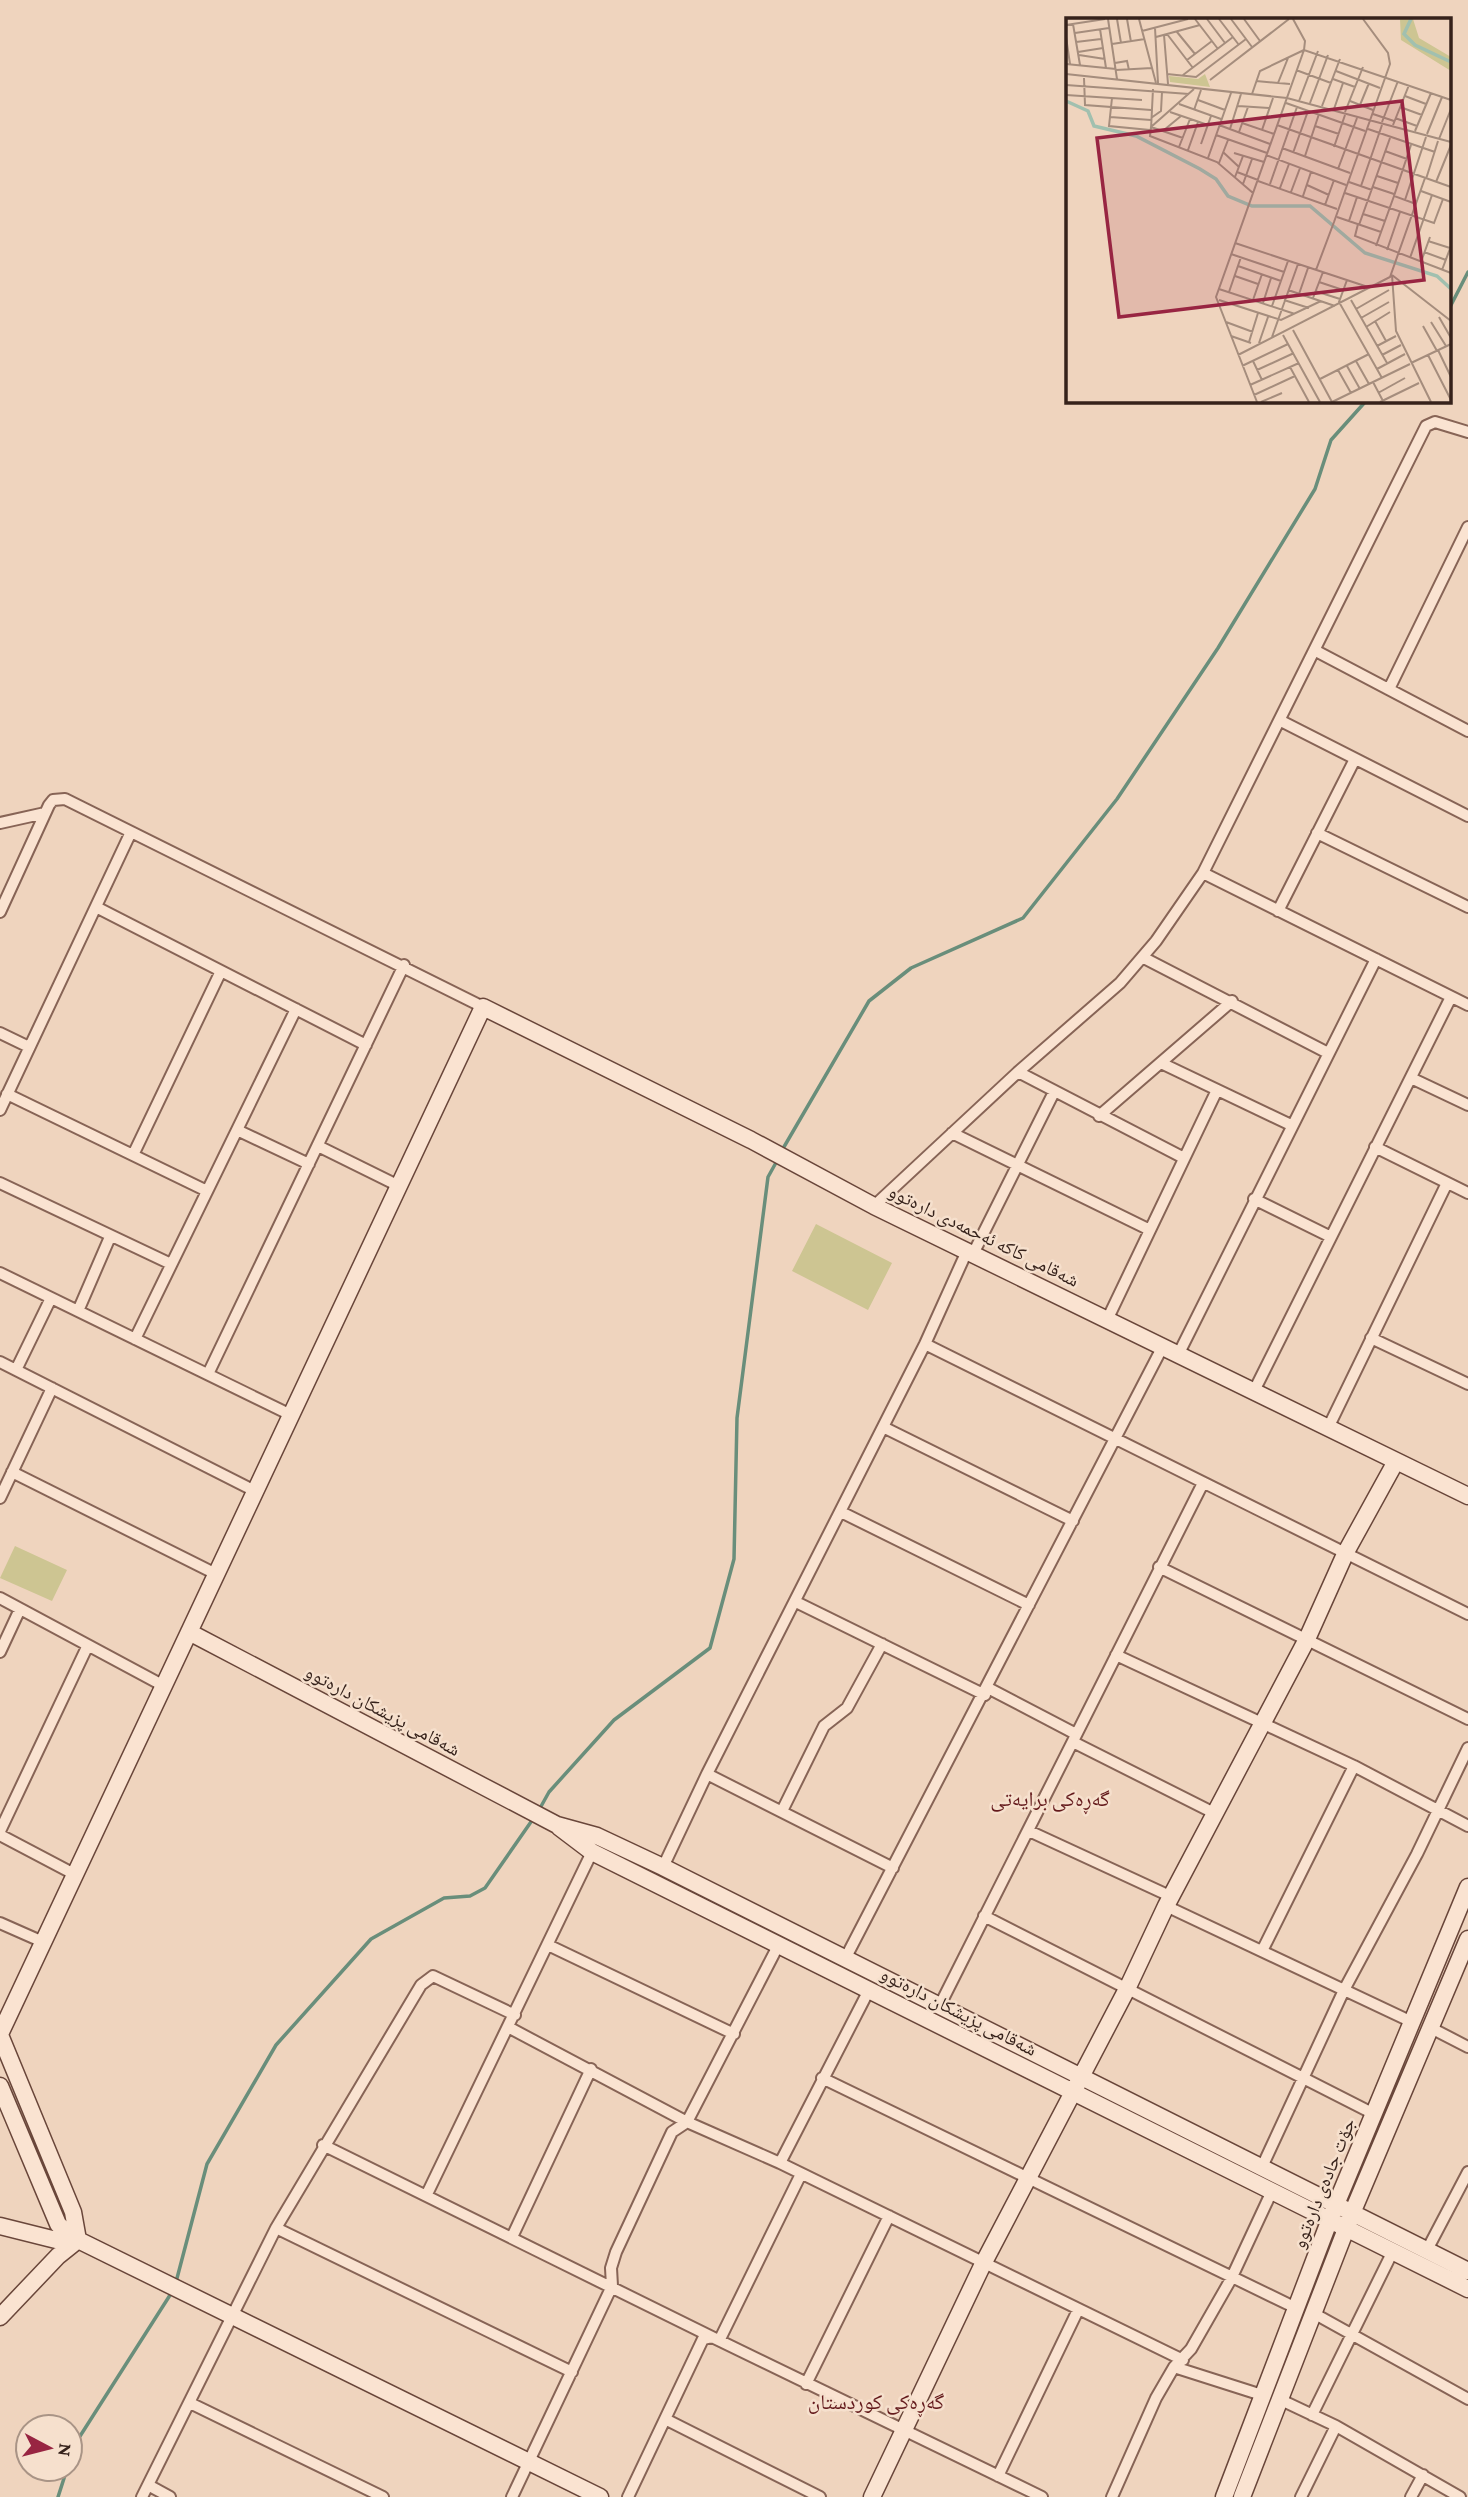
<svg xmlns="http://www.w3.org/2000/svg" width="1468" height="2497" font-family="'Crimson Pro','Noto Naskh Arabic',serif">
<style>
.green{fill:#cdc592}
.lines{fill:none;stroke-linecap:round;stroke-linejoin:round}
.stream{stroke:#698e7b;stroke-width:3.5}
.street-casing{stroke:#876456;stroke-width:14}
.secondary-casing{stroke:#69463a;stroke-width:19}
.street{stroke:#fae3d1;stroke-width:10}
.secondary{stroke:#fae3d1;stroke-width:16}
.labels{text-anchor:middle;stroke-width:5;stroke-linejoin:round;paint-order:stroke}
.street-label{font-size:19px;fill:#36221b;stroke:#f6e0cd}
.neighbourhood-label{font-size:21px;fill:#641a1c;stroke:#f6e0cd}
.inset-river{fill:none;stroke:#a1c0af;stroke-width:3.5}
.inset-road{fill:none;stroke:#a58d7d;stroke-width:2}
.view{fill:#982542;fill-opacity:0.15;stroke:#982542;stroke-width:3.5}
.inset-edge{fill:none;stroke:#36221b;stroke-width:3.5}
</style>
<rect width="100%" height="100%" fill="#efd4be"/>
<!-- green -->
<path class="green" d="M 816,1224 L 892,1263 L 868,1310 L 792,1271 Z
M 15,1546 L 67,1570 L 52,1601 L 0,1578 Z"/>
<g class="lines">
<!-- stream -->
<path class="stream" d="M 1449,309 L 1468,272
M 781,1152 L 869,1001 L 911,968 L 1023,918 L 1117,799 L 1218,648 L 1315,489 L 1331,440 L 1366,401
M 539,1810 L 549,1792 L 614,1720 L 710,1648 L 734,1559 L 737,1418 L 768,1177 L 778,1159
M 176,2282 L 207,2164 L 276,2045 L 371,1939 L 444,1898 L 470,1896 L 485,1888 L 533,1819
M 70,2460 L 75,2444 L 172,2292
M 58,2497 L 67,2469"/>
<defs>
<path id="street" d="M 1316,651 L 1468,731
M 1389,689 L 1468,527
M 1281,721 L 1468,816
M 0,823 L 45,813
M 1317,833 L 1468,907
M 1203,873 L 1468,1005
M 96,907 L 366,1045
M 1278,911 L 1355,759
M 0,912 L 49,805 L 53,800 L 65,799 L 483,1007
M 1144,958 L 1328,1053
M 0,1033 L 29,1047
M 1161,1063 L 1291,1125
M 1018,1072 L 1184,1158
M 1411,1078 L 1468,1105
M 7,1094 L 207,1191
M 0,1110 L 131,832
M 1099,1116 L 1232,1001
M 237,1130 L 309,1164
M 952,1133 L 1150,1230
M 318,1146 L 399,1186
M 1375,1147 L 1468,1193
M 133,1155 L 221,971
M 0,1183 L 171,1264
M 1254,1199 L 1329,1236
M 874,1206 L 1018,1072 L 1120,983 L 1156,941 L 1203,873 L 1426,426 L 1435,422 L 1468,432
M 973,1254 L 1054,1092
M 0,1273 L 291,1415
M 78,1311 L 110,1237
M 1108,1318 L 1217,1090
M 1371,1338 L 1468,1384
M 135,1339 L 296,1009
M 925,1344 L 1468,1614
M 1179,1353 L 1376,959
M 0,1362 L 255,1491
M 16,1370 L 51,1298
M 208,1374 L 404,965
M 1254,1391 L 1451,997
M 883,1427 L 1073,1521
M 1328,1428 L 1447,1183
M 12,1472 L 216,1574
M 0,1498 L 52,1388
M 841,1512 L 1029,1605
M 1159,1567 L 1468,1719
M 0,1598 L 164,1686
M 796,1602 L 985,1695
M 0,1652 L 20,1609
M 1116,1655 L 1354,1766 L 1468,1826
M 988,1688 L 1076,1734
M 1073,1742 L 1216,1814
M 707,1774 L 893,1868
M 782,1811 L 824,1726 L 847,1708 L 882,1644
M 0,1831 L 88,1645
M 1029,1831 L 1172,1897
M 0,1835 L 74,1874
M 663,1867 L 707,1774 L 925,1344 L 967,1251
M 1166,1906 L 1412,2022
M 984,1916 L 1374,2114
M 0,1923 L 43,1942
M 548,1945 L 734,2034
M 1262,1951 L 1354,1766
M 845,1959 L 1163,1346
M 939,2007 L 1203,1483
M 508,2027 L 687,2122 L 780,2163 L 1183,2360
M 1431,2028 L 1468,2047
M 822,2078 L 1296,2308
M 323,2145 L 712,2337
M 780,2163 L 869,1990
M 1261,2169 L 1344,1990 L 1417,1854 L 1468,1748
M 427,2194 L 592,1852
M 276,2228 L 572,2372
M 512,2237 L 591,2069
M 1427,2250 L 1468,2172
M 1315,2314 L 1468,2399
M 720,2339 L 801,2174
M 1174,2367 L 1265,2396
M 806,2384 L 889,2216
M 1281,2400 L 1336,2426 L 1460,2497
M 190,2403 L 383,2497
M 1312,2415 L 1393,2251
M 667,2420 L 820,2497
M 998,2476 L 1078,2310
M 148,2485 L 170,2497
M 142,2497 L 276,2228 L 421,1985 L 433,1976 L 515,2015
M 512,2497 L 612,2286 L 611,2268 L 616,2252 L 672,2132 L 687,2122 L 779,1944
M 628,2497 L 703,2339 L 712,2337 L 1042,2497
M 1112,2497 L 1156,2398 L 1174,2367 L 1191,2349 L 1231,2279 L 1272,2191
M 1301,2497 L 1336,2426
M 1411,2497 L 1423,2475"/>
<path id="secondary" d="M 189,1632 L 557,1825 L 597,1836 L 663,1867 L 1468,2271
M 559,1827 L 592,1852 L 1468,2289
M 0,2034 L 483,1007 L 751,1140 L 874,1206 L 1468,1496
M 0,2035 L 73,2212 L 78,2240
M 0,2086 L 58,2224 L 68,2235 L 600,2497
M 0,2226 L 72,2244
M 0,2317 L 58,2256 L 78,2240
M 872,2497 L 983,2264 L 1127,1989 L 1166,1906 L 1307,1639 L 1346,1552 L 1395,1463
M 1224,2497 L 1330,2219 L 1468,1887
M 1242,2497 L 1353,2211 L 1468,1939"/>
</defs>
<!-- street casing -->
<use href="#street" class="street-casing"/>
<!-- secondary casing -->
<use href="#secondary" class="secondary-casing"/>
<!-- street -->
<use href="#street" class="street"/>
<!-- secondary -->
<use href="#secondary" class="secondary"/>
</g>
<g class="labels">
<!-- street labels -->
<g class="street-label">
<text transform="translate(984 1235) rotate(26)" y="7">شەقامی کاکە ئەحمەدی دارەتوو</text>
<text transform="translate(383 1710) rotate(28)" y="7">شەقامی پزیشکان دارەتوو</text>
<text transform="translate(959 2011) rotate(27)" y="7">شەقامی پزیشکان دارەتوو</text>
<text transform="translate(1323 2183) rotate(-68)" y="7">جۆت جادەی دارەتوو</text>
</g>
<!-- neighbourhood labels -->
<g class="neighbourhood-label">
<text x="1050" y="1806">گەڕەکی برایەتی</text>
<text x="876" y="2409">گەڕەکی کوردستان</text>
</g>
</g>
<!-- overview -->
<g transform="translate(1066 18)">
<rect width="385" height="385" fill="#efd4be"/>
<path d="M 334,1 L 347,1 L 353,20 L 385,39 L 385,53 L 335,22 ZM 139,56 L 144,69 L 104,64 L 103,58 L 132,61 Z" fill="#cdc592"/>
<path class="inset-river" d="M 345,1 L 338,16 L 349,27 L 385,44M 0,83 L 22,93 L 28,108 L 70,118 L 134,151 L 150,161 L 162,178 L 186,188 L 244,188 L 299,235 L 371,258 L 385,271"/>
<path class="inset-road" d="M 42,1 L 51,61M 51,1 L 55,25M 61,1 L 65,24M 73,1 L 90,65M 129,1 L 152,31M 141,1 L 159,25M 153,1 L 173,27M 165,1 L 186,29M 178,1 L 194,23M 7,6 L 14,47M 0,7 L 39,1M 89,10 L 92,65M 34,11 L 40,50M 76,13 L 122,1M 111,14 L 129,36M 9,15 L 43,10M 101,16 L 127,50M 98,17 L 102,66M 0,19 L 4,46M 90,19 L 134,7M 10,24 L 35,21M 46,26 L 79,21M 12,34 L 37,30M 13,37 L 39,41M 121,42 L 146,23M 49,45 L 61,43 L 63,52M 0,46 L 50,51M 50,52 L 86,50M 230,52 L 265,65M 270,53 L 314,70M 0,56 L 221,80 L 385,124M 101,56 L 130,59 L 180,21M 117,57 L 167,19M 18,60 L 19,87 L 85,92M 267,61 L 289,69M 144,62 L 223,1M 190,63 L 224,66M 212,65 L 222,40M 0,67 L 123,76M 128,71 L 85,109 L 84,118 L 151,144 L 187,175M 186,76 L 194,53 L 238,32 L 239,23 L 227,1M 0,77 L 76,82M 339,78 L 360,86M 46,80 L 43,108 L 84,112M 132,82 L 159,92M 233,83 L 252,33M 284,83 L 307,92M 220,85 L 299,113M 244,85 L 262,37M 113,86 L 155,101M 294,87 L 303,65M 172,88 L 203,90M 256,88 L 274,41M 334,89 L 356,97M 268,91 L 277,65M 128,92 L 135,72M 104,94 L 142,107M 279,94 L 297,49M 307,96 L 328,103M 44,99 L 85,102M 85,100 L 95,93 L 96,74M 329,100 L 351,108M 316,104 L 332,63M 176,105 L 208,116M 153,107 L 204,126M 211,107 L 385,169M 327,107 L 343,67M 249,108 L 273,116M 85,109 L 117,120M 85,111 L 87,71M 164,111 L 175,76M 302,111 L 369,134M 98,112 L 115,98M 196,112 L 207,80M 349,113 L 365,75M 173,114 L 182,89M 361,116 L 376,79M 150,117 L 201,135M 373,121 L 385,91M 135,126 L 145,98M 345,127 L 328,178 L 350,186M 113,129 L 124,101M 268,129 L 279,97M 216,130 L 284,155M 122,132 L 132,104M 319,133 L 341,141M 157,134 L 173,149M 168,135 L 198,144M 227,135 L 242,93M 200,137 L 280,167M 239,138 L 253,96M 142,140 L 165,75M 153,145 L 162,122M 272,151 L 291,100M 171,154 L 192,162M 311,158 L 332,165M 169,159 L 177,138M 360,161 L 372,123M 192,163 L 271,191M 283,164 L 306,172M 370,164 L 385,127M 177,166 L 186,141M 204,166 L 231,89M 241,167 L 263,177M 295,168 L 316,107M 307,169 L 328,176M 214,170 L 223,146M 355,173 L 385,184M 225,174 L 234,150M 279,175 L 368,205 L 377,181M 237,178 L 245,154M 339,182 L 360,119M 259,187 L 268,162M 297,196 L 319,203M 271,199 L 315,214M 283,203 L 291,179M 268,204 L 324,46 L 322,35 L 297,1M 292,206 L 289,218 L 385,255M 293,207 L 324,120M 362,223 L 384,230M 169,225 L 302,269M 310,228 L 328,178M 321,232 L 334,194M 358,234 L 380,242M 165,236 L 218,254M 344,240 L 366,177M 355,244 L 364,219M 172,248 L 215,263M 250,252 L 268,204M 376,252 L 385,228M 326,257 L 330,313 L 365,384M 326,257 L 385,303M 169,258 L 192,266M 281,262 L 273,284 L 316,360M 253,264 L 277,272M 153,271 L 229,296M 222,272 L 269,288M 249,273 L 274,281M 163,274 L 175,239M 233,276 L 242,250M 247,280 L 257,254M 153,282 L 215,302 L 255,283M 187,282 L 196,256M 218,282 L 243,290M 285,282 L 321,345M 197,285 L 205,260M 206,288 L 222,243M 290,291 L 323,272M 373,299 L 385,320M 295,300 L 323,284M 309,303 L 320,323M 160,304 L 187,314M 365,304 L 380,328M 357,308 L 371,333M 300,309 L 324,294M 227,312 L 266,384M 217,317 L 254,384M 165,318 L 185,325M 206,319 L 232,246M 183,324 L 192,295M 193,325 L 202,299M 311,328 L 330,318M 372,332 L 385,359M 172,337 L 324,259 L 359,160M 316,337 L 335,327M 362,337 L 385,382M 187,343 L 196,362M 290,343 L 303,366M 345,345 L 385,326M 176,348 L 222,326M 281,348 L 294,371M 224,349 L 243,384M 311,351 L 339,336M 191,352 L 228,335M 272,352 L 285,375M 254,361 L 303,336M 307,364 L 317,383M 184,367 L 233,345M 312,375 L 339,360M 188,377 L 229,358M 191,384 L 150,279 L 238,32 L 385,82M 195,384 L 216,375M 266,384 L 344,346M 314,384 L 353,365"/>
<path class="view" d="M 336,83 L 358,262 L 53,299 L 31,120 Z"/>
<rect width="385" height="385" class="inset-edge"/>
</g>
<!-- north arrow -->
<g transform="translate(49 2448) rotate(97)"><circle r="33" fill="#f6e0cd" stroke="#a99486" stroke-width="2"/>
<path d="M0-5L12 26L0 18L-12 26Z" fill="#982542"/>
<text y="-10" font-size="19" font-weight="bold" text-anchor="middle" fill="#36221b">N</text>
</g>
</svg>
